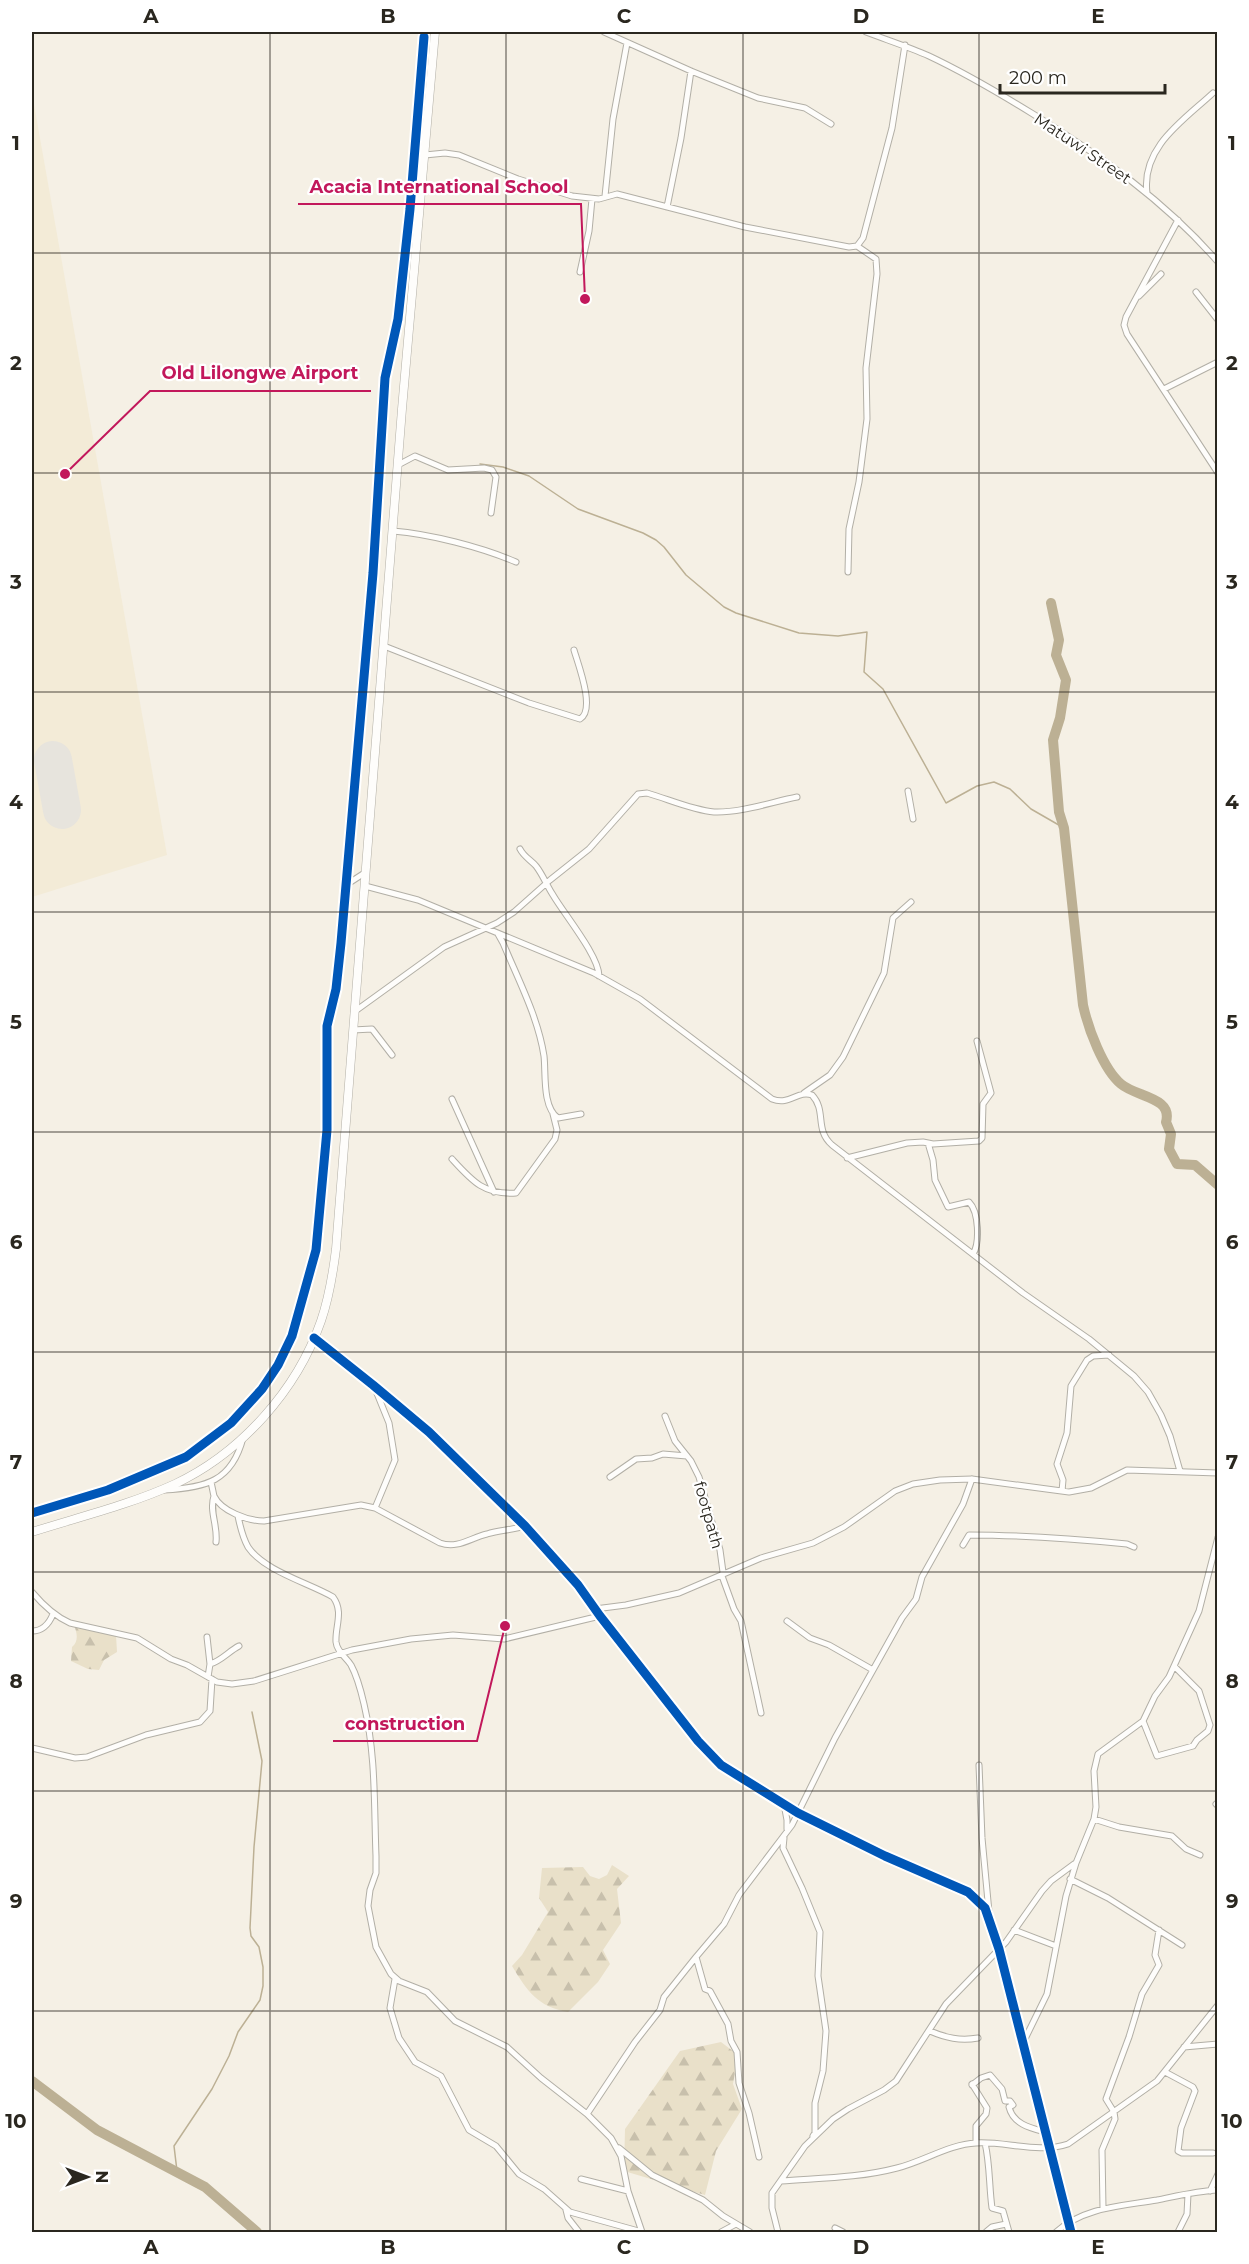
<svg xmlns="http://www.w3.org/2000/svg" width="1249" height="2264" font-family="Montserrat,sans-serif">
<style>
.built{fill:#f3ebd7}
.forest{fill:url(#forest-firs)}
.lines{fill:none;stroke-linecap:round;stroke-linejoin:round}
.stream{stroke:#bcb094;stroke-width:1.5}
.river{stroke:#bcb094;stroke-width:10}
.runway{stroke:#e7e4dd;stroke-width:38}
.minor-casing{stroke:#b2afa6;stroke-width:7}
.tertiary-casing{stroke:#b2afa6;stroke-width:8}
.secondary-casing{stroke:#b2afa6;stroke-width:9}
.minor{stroke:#fefdfb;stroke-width:5}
.tertiary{stroke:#fefdfb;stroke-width:7}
.secondary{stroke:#fefdfb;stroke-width:8}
.cycleway-casing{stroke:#fff;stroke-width:13}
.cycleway{stroke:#0057b8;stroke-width:9}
.grid{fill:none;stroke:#2a271f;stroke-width:1.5;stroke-opacity:0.55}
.labels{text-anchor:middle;stroke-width:4.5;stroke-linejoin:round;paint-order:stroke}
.street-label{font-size:16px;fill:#2a271f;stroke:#fff}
.leader{fill:none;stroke:#c2185b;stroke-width:2}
.callout-dot{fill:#c2185b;stroke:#fff;stroke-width:2}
.callout-label{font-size:18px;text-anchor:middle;font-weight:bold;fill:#c2185b;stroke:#fff;stroke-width:4.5;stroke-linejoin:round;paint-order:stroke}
.neatline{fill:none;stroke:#2a271f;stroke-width:2}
.grid-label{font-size:20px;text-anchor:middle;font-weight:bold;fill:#2a271f}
</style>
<defs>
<pattern id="forest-firs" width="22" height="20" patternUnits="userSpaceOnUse" patternTransform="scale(1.5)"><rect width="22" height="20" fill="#e9e0c9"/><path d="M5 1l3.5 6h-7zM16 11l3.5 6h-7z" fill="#c8c0ac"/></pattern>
</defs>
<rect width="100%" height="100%" fill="#f5f0e5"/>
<!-- built -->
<path class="built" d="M 32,93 L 167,855 L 32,897 Z"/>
<!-- forest -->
<path class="forest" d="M 74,1625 L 116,1635 L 117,1652 L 104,1660 L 99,1670 L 88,1669 L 71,1661 L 72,1647 C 79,1641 77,1633 74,1625 Z
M 612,1865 L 629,1876 L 617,1889 L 621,1923 L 603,1950 L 610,1964 L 598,1982 L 568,2012 C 538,2007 527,1991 512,1966 L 522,1955 L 548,1912 L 539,1898 L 542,1868 L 583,1867 L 590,1876 L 599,1879 L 607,1875 Z
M 721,2042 L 738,2055 L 733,2084 L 742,2109 L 716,2151 L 705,2195 L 624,2171 L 625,2129 L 680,2051 Z"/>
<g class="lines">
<!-- stream -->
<path class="stream" d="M 480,464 L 503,467 L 529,476 L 578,509 L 643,533 L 656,540 L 664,547 L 686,575 L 724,607 L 736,613 L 799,633 L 838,636 L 867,632 L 864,672 L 883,689 L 946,803 L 977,786 L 994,782 L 1010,789 L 1031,809 L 1064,828
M 177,2171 L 174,2146 L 212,2089 L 229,2056 L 238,2032 L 260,2000 L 263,1986 L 263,1967 L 259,1947 L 251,1936 L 250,1928 L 254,1847 L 262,1761 L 252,1712"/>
<!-- river -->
<path class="river" d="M 1051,603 L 1059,640 L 1056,655 L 1066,680 L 1060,718 L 1053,740 L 1059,812 L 1064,828 L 1083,1005 C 1088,1028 1103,1069 1121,1084 C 1136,1097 1173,1097 1166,1122 L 1171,1134 L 1169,1149 L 1177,1164 L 1195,1165 L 1218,1185
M 32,2081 L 97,2130 L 205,2187 L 257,2232"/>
<!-- runway -->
<path class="runway" d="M 53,760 L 62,810"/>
<defs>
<path id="minor" d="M 604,32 L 691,71 L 758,98 L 805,108 L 831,124
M 866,32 C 887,40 909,47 929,56 C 965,73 999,93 1033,114 C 1101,156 1165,201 1218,262
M 425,155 L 445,153 L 459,155 L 518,179 L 572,196 L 599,199 L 617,194 L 745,227 L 849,247 L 857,246 L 863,238 L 892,128 L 905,45
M 1147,193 C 1141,147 1184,120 1213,93
M 605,196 L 613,119 L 627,43
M 667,207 L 681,138 L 691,71
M 1178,220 L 1126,317 L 1124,325 L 1127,334 L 1218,473
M 580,272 L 589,231 L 592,199
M 1196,292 L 1218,320
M 1139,296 L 1161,274
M 1164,389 L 1218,362
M 398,465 L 415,456 L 448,470 L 484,468 L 492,470 L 496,477 L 491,513
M 393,531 C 430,534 481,547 516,562
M 848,572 L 849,529 L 859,482 L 867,419 L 866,368 L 877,274 L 876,259 L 857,246
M 384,646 L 529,703 L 580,719 C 596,710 578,664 574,650
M 908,791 L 913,819
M 520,849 C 524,857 531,860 536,866 C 543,875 547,886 553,895 C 564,914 599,956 599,976
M 346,885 L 366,872
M 365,886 L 418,900 L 594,973 L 640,999 L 772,1099 C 790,1106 797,1090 812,1095 C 827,1111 814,1129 832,1145 L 1023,1293 L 1089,1339 L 1134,1376 L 1148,1392 L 1161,1415 L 1170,1436 L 1180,1471
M 498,934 L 503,943 C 518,979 538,1017 544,1056 C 546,1073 542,1107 558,1118 L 581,1114
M 354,1012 L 444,947 L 497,923 L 514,912 L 550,880 L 589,849 L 638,794 L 647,793 C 668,799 692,810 714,812 C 740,813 772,802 797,797
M 353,1030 L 372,1029 L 392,1055
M 804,1093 L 830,1075 L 843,1057 L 884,973 L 893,918 L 911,902
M 452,1099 L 494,1192
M 928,1143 L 933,1160 L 935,1180 L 948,1207 L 969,1202 C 979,1212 980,1243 973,1254
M 847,1158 L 907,1143 L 923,1142 L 933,1144 L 979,1141 L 982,1138 L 983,1104 L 991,1093 L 977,1041
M 452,1159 C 472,1181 484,1195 516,1193 L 555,1139 L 557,1130 L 553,1114
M 374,1386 L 389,1423 L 395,1460 L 375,1508
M 665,1416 L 675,1441 L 691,1461 L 699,1477 L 720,1550 L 723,1572 L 722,1576 L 734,1609 L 741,1621 L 761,1713
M 610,1477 L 636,1459 L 652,1458 L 663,1454 L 687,1456
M 211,1482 C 212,1486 213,1492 214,1496 C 221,1511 248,1521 264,1521 L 361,1505 L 375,1508 L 440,1543 C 458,1549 470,1538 487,1534 C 499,1530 513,1530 525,1526
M 164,1490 C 206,1488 232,1481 243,1438
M 1062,1491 L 1063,1480 L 1057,1464 L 1067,1433 L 1071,1386 L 1087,1360 L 1093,1356 L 1109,1355
M 214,1496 C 209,1511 218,1526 216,1542
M 32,1513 L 108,1490 L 186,1457 L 231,1423 L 262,1389 L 278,1365 L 292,1336 L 316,1250 L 327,1130 L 327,1026 L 336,989 L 341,943 L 373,573 L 385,378 L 398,319 L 410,209 L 424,37
M 238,1516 C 240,1526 243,1538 248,1547 C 264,1571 309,1583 333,1597 C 344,1612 335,1626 336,1642 C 337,1652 346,1657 351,1665 C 357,1676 361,1691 364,1704 C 376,1755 374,1805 376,1856 L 376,1873 L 370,1890 L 368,1906 L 376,1947 L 391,1974 L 399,1981 L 427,1992 L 455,2021 L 507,2047 L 541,2078 L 587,2114 L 611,2138 L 621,2156 L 628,2191 L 642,2232
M 963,1545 L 969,1535 C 1022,1535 1075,1539 1127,1544 L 1134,1547
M 32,1592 C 43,1605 54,1616 70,1623 L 137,1638 L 171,1659 L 187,1665 L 217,1682 L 232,1684 L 254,1681 L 352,1650 L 411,1639 L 453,1635 L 504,1639 L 600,1616
M 595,1609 L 626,1605 L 679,1593 L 761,1558 L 813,1543 L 844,1527 L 895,1491 L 913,1484 L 940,1480 L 972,1479 L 1069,1492 L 1091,1488 L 1127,1470 L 1218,1473
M 787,1621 L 810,1638 L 829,1645 L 873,1670
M 32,1631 C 43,1631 49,1624 53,1614
M 207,1637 L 210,1664 L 208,1677
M 210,1664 C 221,1661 229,1651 239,1646
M 1143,1721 L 1157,1756 L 1193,1746 L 1197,1740 L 1208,1731 L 1210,1725 L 1199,1691 L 1174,1666
M 32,1748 L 75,1758 L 87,1757 L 146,1735 L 200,1722 L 210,1711 L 212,1679
M 979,1765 L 982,1838 L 989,1912
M 784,1804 L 787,1820 L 787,1829
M 1216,1804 L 1218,1806
M 1094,1819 L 1119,1827 L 1172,1836 L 1186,1849 L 1200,1855
M 784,1838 L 783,1848 L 802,1888 L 820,1932 L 818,1976 L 826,2031 L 823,2071 L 815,2103 L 815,2133 L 813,2136
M 1070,1879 L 1108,1898 L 1182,1945
M 1014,1930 L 1056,1946
M 395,1979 L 390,2008 L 399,2038 L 415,2062 L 441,2076 L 469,2130 L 496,2146 L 519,2174 L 544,2189 L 570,2212 L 642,2232
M 930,2031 C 946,2038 960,2041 978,2038
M 1023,2043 L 1047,1994 L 1066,1896 L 1076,1863 L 1094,1819 L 1096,1807 L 1094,1771 L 1098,1754 L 1143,1721 L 1155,1696 L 1169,1677 L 1199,1611 L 1218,1537
M 1184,2047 L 1218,2044
M 1165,2072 L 1193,2087 L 1195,2091 L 1181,2128 L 1178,2151 L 1182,2153 L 1213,2153
M 972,2084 L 987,2108 L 986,2114 L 976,2126 L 976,2142
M 972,2085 L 981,2078 L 990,2075 L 1002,2089 L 1005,2101 L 1010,2101 L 1013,2105 L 1009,2107 C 1013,2124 1030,2128 1045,2132
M 587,2114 L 635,2042 L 660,2010 L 664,1997 L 696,1957
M 985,2143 C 990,2164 989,2186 992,2208 L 1003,2211 L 1009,2232
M 619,2148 L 652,2175 L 703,2200 L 723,2216 L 750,2232
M 759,2157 L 749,2113 L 739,2083 L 737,2052 L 731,2041 L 728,2024 L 710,1991 L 705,1989 L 696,1957 L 724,1924 L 739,1895 L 792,1825 L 835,1738 L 902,1618 L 916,1599 L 922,1577 L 963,1504 L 972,1479
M 581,2179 L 628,2191
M 781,2181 C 819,2178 859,2178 897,2168 C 922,2162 950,2144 976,2143 C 1005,2141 1039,2154 1068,2144 L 1157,2081 L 1218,2005
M 1210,2191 L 1218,2174
M 1103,2208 L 1102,2150 L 1115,2119 L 1114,2112 L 1106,2099 L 1129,2037 L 1142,1994 L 1159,1965 L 1155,1955 L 1159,1930
M 566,2210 L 568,2218 L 579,2232
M 835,2228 L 843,2232
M 721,2232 L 736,2224
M 778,2232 L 772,2208 L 772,2193 L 805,2146 L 833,2119 L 848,2109 L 884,2090 L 896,2081 L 946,2004 L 1006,1942 L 1042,1891 L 1051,1881 L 1074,1864
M 986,2232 L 992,2227 L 1006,2224
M 1056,2232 C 1084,2207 1122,2206 1157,2200 C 1177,2196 1197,2191 1218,2190
M 1178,2232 L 1187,2214 L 1188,2194"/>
<path id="tertiary" d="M 314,1338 L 373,1385 L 429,1432 L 525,1526 L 578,1585 L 600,1616 L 698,1741 L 721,1765 L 798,1813 L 885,1856 L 968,1892 L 985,1908 L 999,1949 L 1071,2232"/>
<path id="secondary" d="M 32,1532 C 79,1517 129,1505 175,1484 C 241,1453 297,1390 321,1321 C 329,1298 333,1273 336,1249 L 402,409 L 435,32"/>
</defs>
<!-- minor casing -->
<use href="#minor" class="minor-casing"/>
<!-- tertiary casing -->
<use href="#tertiary" class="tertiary-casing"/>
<!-- secondary casing -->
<use href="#secondary" class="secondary-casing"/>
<!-- minor -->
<use href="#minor" class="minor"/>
<!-- tertiary -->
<use href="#tertiary" class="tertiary"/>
<!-- secondary -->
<use href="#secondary" class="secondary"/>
<defs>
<path id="cycleway" d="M 314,1338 L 373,1385 L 429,1432 L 525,1526 L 578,1585 L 600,1616 L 698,1741 L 721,1765 L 798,1813 L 885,1856 L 968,1892 L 985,1908 L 999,1949 L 1071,2232
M 32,1513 L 108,1490 L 186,1457 L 231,1423 L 262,1389 L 278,1365 L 292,1336 L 316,1250 L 327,1130 L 327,1026 L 336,989 L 341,943 L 373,573 L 385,378 L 398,319 L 410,209 L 424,37"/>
</defs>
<!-- cycleway casing -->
<use href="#cycleway" class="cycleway-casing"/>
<!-- cycleway -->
<use href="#cycleway" class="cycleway"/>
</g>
<!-- grid -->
<path class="grid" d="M 270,32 L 270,2232M 506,32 L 506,2232M 743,32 L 743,2232M 979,32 L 979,2232M 32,253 L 1218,253M 32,473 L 1218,473M 32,692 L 1218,692M 32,912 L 1218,912M 32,1132 L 1218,1132M 32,1352 L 1218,1352M 32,1572 L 1218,1572M 32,1791 L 1218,1791M 32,2011 L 1218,2011"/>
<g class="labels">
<!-- street labels -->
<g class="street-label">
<text transform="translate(1083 148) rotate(34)" y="6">Matuwi Street</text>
<text transform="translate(709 1515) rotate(74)" y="6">footpath</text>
</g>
</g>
<!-- callouts -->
<path class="leader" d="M585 299L581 204H298M65 474L150 391H371M505 1626L477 1741H333"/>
<g class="callout-dot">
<circle cx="585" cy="299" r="6"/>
<circle cx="65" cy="474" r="6"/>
<circle cx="505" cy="1626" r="6"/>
</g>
<g class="callout-label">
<text x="439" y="193">Acacia International School</text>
<text x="260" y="379">Old Lilongwe Airport</text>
<text x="405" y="1730">construction</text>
</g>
<!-- border -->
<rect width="1249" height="2264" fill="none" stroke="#ffffff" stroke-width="66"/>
<!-- north arrow -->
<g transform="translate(87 2177) rotate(90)" stroke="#ffffff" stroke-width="4.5" paint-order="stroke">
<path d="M0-4.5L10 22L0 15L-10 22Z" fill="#2a271f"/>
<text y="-9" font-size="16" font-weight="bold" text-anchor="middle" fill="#2a271f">N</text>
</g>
<!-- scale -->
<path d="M1000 84v9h165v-9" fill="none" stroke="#2a271f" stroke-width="3"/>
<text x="1009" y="84" font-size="18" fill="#2a271f" stroke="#ffffff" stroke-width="4.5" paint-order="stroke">200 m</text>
<rect x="33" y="33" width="1183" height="2198" class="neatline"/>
<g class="grid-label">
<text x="151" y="23">A</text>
<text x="388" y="23">B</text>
<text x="624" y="23">C</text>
<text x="861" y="23">D</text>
<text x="1098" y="23">E</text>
<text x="16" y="150">1</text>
<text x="1232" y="150">1</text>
<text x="16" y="370">2</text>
<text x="1232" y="370">2</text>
<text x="16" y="589">3</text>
<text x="1232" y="589">3</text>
<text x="16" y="809">4</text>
<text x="1232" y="809">4</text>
<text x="16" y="1029">5</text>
<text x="1232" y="1029">5</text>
<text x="16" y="1249">6</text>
<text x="1232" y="1249">6</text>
<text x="16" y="1469">7</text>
<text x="1232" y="1469">7</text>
<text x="16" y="1688">8</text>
<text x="1232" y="1688">8</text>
<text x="16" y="1908">9</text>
<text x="1232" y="1908">9</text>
<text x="16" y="2128">10</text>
<text x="1232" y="2128">10</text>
<text x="151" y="2254">A</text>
<text x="388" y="2254">B</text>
<text x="624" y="2254">C</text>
<text x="861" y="2254">D</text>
<text x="1098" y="2254">E</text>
</g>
</svg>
